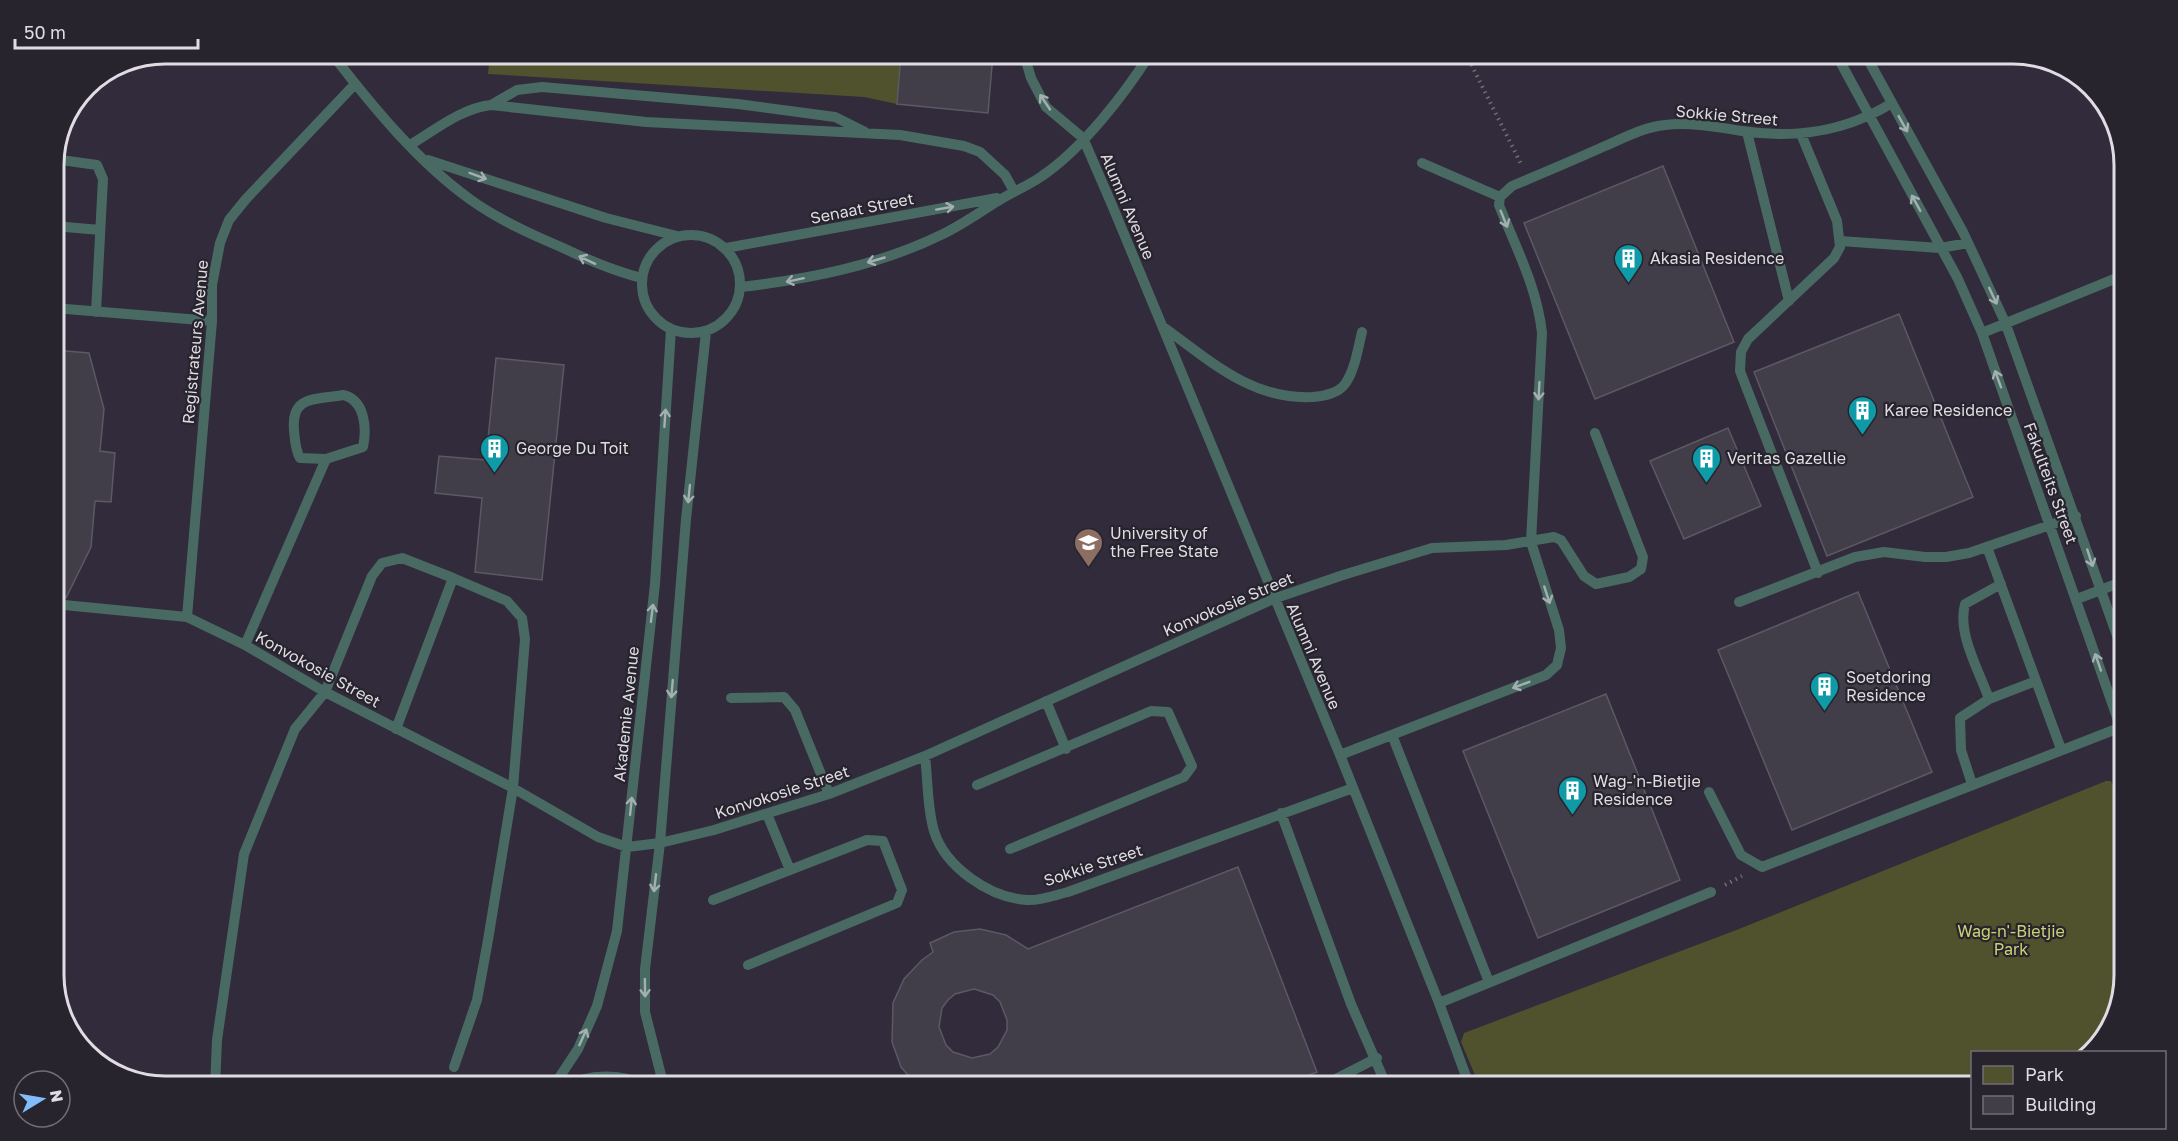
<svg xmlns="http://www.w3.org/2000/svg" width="2178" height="1141" font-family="'Golos Text',sans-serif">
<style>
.built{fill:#312b3b}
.green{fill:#4f522d}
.building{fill:#423e49;stroke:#5c5864;stroke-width:1.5;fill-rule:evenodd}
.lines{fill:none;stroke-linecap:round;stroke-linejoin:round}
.path{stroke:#706d76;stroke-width:4;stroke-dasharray:1.5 4.5;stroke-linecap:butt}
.lane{stroke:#496a63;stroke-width:10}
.oneway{stroke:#a3afb0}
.labels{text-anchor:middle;stroke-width:4.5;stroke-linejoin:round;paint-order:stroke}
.street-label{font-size:16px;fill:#dfdde3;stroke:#27242e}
.poi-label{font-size:16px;fill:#dfdde3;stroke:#27242e;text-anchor:start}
.park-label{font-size:16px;fill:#cbd375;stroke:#27242e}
.rim{fill:none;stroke:#dfdde3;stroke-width:3}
</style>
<rect width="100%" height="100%" fill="#27242e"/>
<!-- built -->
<path class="built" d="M 166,54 L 2012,54 L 2062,66 L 2105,104 L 2124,159 L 2124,975 L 2112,1025 L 2088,1052 L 1972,1052 L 1972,1087 L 166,1087 L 116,1075 L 73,1037 L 54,983 L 54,159 L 87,86 L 123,62 Z"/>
<!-- green -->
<path class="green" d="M 490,54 L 901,54 L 897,104 L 864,97 L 488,74 Z
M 2106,781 L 2111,781 L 2124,813 L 2124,975 L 2112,1025 L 2088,1052 L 1972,1052 L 1972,1087 L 1480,1087 L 1461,1042 L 1464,1033 L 1739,929 Z"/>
<!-- building -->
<path class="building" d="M 901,54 L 993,54 L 988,113 L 897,104 Z
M 1663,166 L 1734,342 L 1595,399 L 1524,223 Z
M 1899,314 L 1973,497 L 1827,556 L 1754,372 Z
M 54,350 L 89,353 L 104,409 L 100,451 L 115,453 L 111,502 L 95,501 L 91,547 L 66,598 L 54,597 Z
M 496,358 L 564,365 L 542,580 L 475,572 L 482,498 L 435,493 L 439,456 L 486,460 Z
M 1728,428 L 1761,506 L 1684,539 L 1650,461 Z
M 1858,592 L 1932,772 L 1792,830 L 1718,650 Z
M 1606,694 L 1680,880 L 1538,938 L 1463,751 Z
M 1238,867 L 1317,1072 L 1277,1087 L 918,1087 L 901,1067 L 892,1042 L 893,1003 L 904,979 L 922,960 L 933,952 L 930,943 L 954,932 L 980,929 L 1006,935 L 1028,949 ZM 974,989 L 993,995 L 1000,1002 L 1007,1020 L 1007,1030 L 998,1047 L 990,1054 L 972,1058 L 953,1052 L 946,1045 L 939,1027 L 942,1008 L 948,1000 L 955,994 Z"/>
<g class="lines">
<!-- path -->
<path class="path" d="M 1466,54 L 1522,166
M 1725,885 L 1742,876"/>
<!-- lane -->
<path class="lane" d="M 332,54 C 372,106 418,162 471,200 C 499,220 530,234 561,247 C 588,260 613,271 642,278
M 1024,54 L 1031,78 L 1046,107 L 1083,138 L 1112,205 L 1340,755 L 1439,1003 L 1470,1087
M 1836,54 L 1958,279 L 1982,333 L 2124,737
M 1865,54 L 1963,232 L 2005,322 L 2124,655
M 491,105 L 517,90 L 542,87 L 738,104 L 835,117 L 865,132
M 1747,132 L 1789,301
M 1801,134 L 1837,221 L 1840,247 L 1834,258 L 1748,339 L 1741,352 L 1740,371 L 1818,573
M 410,145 C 435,130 462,108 491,105 L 646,122 L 900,135 L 964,146 L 980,152 L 1005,175 L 1014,191
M 54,159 L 97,165 L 103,179 L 96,312
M 428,160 L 606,218 L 677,236
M 1422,163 L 1500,197
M 54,226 L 100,230
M642 284a49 49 0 1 1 98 0a49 49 0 1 1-98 0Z
M 1840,241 L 1940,248 L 1968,243
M 726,248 L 997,198
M 741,287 C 810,279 880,265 943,234 C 962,225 980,212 998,201 C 1012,192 1028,186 1042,176 C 1082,149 1124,95 1150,54
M 54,308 L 212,321
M 1162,326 C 1209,360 1251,400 1312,397 C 1323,396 1338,394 1345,384 C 1355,370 1358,348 1362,332
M 1982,333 L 2124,275
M 343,395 C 365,400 367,428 363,447 L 326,459 L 300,458 C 295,449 295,440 294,430 C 291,395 316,400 343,395 Z
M 1987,547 L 2061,749
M 2077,599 L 2124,581
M 1739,602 L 1855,557 L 1884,552 L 1925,557 L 1946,557 L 1969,553 L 2076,516
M 54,604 L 187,617 L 245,645 L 325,692 L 513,788 L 598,837 L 627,847 L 660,843 L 714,830 L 829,794 L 925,756 L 1273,599 L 1343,575 L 1432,548 L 1506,545 L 1554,537 L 1561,540 L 1584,576 L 1596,584 L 1629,577 L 1641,569 L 1643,557 L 1595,433
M 187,617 L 212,321 L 212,285 L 220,243 L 229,220 L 246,199 L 355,84
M 245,645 L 326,459
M 731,698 L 784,697 L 795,710 L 829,794
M 1989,699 C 1979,670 1957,634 1965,604 L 2001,584
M 1046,701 L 1066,749
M 396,729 L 453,578
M 1392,735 L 1489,982
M 1340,755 L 1546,675 L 1557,665 L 1561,648 L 1559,630 L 1531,542 L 1542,333 C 1537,287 1516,248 1499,205 L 1500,197 L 1512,186 C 1543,173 1574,160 1605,146 C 1624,138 1644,127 1665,125 C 1691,122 1717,127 1742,131 C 1796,139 1845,132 1892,103
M 925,756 C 928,780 927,808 934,831 C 945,867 990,898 1027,900 C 1040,901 1055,895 1068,892 L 1353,788
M 1972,784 L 1961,750 L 1960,718 L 1989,699 L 2036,681
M 977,785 L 1151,711 L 1168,712 L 1192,766 L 1184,777 L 1010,849
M 1709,792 L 1741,855 L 1762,867 L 2124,726
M 1281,813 L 1351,1004 L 1387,1087
M 767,814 L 790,870
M 713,900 L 867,840 L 883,841 L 902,890 L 897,903 L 748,965
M 1439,1003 L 1711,892
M 215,1087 L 217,1040 L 244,854 L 295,729 L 325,692 L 372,576 L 382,563 L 402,558 L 453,578 L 507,601 L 522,618 L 525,639 L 513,788 L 488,940 L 477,1000 L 454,1067
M 553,1087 L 578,1049 L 597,1006 L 617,931 L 655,584 L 671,329
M 563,1087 C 588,1074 622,1072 647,1087
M 664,1087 L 645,1012 L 645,969 L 660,843 L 686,519 L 706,332
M 1320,1087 L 1377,1058"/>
</g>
<!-- one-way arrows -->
<defs><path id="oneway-shaft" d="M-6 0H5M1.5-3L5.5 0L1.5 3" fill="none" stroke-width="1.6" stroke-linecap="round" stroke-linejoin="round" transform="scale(1.5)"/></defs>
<g class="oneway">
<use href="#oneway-shaft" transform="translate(1045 102) rotate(-124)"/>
<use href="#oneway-shaft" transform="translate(1903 124) rotate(61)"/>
<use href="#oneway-shaft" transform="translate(478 176) rotate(20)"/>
<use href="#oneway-shaft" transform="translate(1916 203) rotate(-119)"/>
<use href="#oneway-shaft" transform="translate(945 208) rotate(-10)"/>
<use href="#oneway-shaft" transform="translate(1504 219) rotate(68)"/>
<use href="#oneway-shaft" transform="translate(587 260) rotate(-155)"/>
<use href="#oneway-shaft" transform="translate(876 260) rotate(164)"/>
<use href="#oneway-shaft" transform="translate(795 280) rotate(168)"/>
<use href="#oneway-shaft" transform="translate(1993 296) rotate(65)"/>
<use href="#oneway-shaft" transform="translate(1998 379) rotate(-110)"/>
<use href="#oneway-shaft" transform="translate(1539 391) rotate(93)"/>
<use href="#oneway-shaft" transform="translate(665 418) rotate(-86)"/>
<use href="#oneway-shaft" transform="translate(689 494) rotate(96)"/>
<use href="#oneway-shaft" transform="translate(2090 558) rotate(72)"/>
<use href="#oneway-shaft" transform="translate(1547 595) rotate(72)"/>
<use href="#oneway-shaft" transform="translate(652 613) rotate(-83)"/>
<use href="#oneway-shaft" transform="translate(2098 662) rotate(-109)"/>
<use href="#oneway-shaft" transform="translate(1521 685) rotate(159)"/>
<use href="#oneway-shaft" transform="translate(672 689) rotate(95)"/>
<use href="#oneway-shaft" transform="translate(631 806) rotate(-84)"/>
<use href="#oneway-shaft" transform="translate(655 883) rotate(97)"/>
<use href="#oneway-shaft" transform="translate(645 988) rotate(89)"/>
<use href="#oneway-shaft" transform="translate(583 1037) rotate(-66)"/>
</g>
<!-- icons -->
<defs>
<symbol id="building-pin" viewBox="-11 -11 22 30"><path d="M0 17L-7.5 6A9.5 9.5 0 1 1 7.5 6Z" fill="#0f9aa8" stroke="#27242e"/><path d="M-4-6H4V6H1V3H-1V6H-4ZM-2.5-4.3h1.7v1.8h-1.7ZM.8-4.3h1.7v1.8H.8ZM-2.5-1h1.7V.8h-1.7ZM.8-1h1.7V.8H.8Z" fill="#fff"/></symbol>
<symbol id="university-pin" viewBox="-11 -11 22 30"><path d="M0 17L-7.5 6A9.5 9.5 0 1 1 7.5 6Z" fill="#8d6e63" stroke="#27242e"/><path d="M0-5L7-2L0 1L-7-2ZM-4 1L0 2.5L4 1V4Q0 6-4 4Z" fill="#fff"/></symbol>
</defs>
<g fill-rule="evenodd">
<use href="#building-pin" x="1612" y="242" width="33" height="45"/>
<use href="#building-pin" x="1846" y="394" width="33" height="45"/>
<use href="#building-pin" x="478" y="432" width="33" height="45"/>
<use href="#building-pin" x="1690" y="442" width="33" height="45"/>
<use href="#university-pin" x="1072" y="526" width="33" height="45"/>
<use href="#building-pin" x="1808" y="670" width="33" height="45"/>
<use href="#building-pin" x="1556" y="774" width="33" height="45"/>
</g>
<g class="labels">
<!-- street labels -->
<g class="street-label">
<text transform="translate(1727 115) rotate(5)" y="6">Sokkie Street</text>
<text transform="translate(1128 206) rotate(67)" y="6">Alumni Avenue</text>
<text transform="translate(862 208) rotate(-11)" y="6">Senaat Street</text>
<text transform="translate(195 342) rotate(-85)" y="6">Registrateurs Avenue</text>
<text transform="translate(2051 483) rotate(70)" y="6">Fakulteits Street</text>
<text transform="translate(1228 604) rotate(-23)" y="6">Konvokosie Street</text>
<text transform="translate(1314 656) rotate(67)" y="6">Alumni Avenue</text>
<text transform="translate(318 669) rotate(29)" y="6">Konvokosie Street</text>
<text transform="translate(626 714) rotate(-84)" y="6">Akademie Avenue</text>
<text transform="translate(782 792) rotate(-18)" y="6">Konvokosie Street</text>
<text transform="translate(1093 865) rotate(-18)" y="6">Sokkie Street</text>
</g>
<!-- poi labels -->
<g class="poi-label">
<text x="1650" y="264">Akasia Residence</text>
<text x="1884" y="416">Karee Residence</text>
<text x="516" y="454">George Du Toit</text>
<text x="1727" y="464">Veritas Gazellie</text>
<text x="1110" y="539">University of<tspan x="1110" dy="18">the Free State</tspan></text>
<text x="1846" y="683">Soetdoring<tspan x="1846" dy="18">Residence</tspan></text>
<text x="1593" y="787">Wag-'n-Bietjie<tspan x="1593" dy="18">Residence</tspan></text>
</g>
<!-- park labels -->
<g class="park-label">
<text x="2011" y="937">Wag-n'-Bietjie<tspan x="2011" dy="18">Park</tspan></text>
</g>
</g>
<!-- crop -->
<path d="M0 0H2178V1141H0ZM165 64H2013A101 101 0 0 1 2114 165V975A101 101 0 0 1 2013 1076H165A101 101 0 0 1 64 975V165A101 101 0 0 1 165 64Z" fill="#27242e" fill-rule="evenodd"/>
<path class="rim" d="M165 64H2013A101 101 0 0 1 2114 165V975A101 101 0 0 1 2013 1076H165A101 101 0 0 1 64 975V165A101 101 0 0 1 165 64Z"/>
<!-- legend -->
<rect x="1971" y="1051" width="195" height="78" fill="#27242e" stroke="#716e76" stroke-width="1.5"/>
<rect x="1983" y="1066" width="30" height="18" fill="#4f522d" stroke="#716e76" stroke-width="1.5"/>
<text x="2025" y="1081" font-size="18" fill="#dfdde3">Park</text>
<rect x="1983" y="1096" width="30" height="18" fill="#423e49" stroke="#716e76" stroke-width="1.5"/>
<text x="2025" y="1111" font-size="18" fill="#dfdde3">Building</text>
<!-- north arrow -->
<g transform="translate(42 1099) rotate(79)"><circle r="28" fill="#27242e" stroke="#716e76" stroke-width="1.5"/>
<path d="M0-4.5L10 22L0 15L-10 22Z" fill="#80bdfa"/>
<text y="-9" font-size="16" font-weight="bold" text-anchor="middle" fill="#dfdde3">N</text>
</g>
<!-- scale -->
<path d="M15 39v9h183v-9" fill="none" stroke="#dfdde3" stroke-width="3"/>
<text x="24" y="39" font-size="18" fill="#dfdde3" stroke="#27242e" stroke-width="4.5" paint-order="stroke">50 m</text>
</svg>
